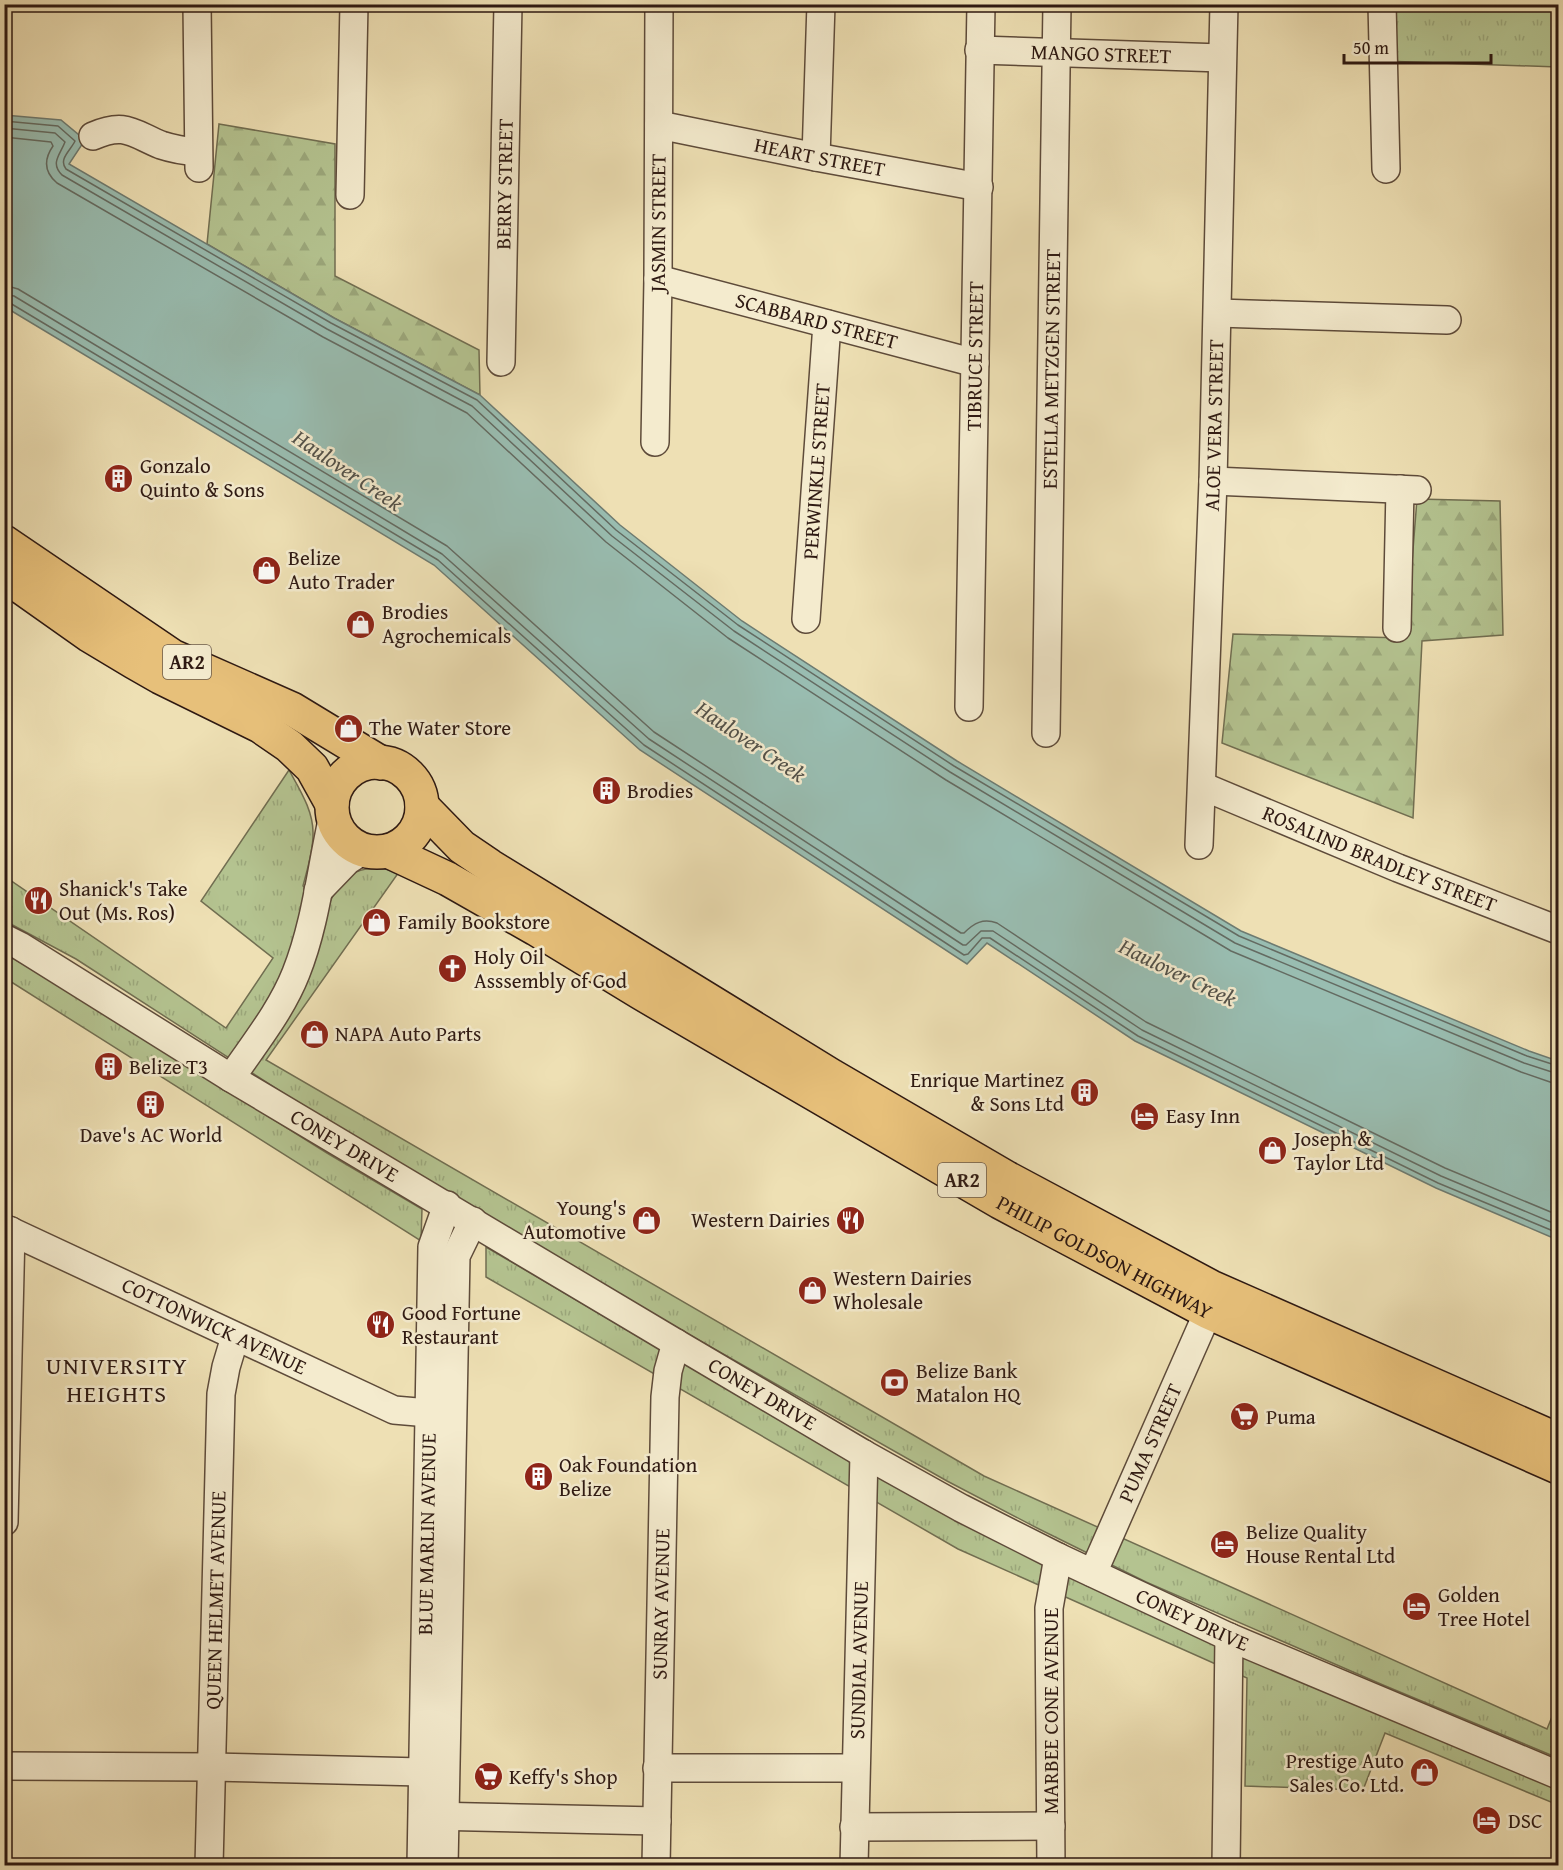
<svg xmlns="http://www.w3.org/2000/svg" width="1563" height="1870" font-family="'Gentium Book Plus',serif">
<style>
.grass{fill:url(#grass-tufts);stroke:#716e51;stroke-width:1.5}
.forest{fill:url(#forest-firs);stroke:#716e51;stroke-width:1.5}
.water{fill:#99bdb1;stroke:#6e7b71;stroke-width:1.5}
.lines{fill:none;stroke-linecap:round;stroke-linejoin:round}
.shore{stroke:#646b62;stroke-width:1.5}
.minor-casing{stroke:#5e4b3a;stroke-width:30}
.major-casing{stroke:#2e1912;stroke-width:36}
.minor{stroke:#f4ebce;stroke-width:27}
.major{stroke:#e7c07a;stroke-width:33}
.labels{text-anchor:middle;stroke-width:5;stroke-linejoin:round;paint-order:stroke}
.shield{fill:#f4ebce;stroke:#69584a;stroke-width:1.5}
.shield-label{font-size:20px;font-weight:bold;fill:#2e1912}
.street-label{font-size:21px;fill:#2e1912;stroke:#f4ebce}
.poi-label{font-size:21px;fill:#2e1912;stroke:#f4ebce;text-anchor:start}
.water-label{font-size:22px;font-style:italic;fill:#53524a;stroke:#f4ebce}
.quarter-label{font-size:24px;letter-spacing:1.5px;fill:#2e1912;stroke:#f4ebce}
</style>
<defs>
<pattern id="grass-tufts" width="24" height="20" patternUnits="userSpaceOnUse" patternTransform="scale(1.5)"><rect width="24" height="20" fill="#b4c390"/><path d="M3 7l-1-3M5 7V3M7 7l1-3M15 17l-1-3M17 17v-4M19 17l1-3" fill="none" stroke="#9ba77b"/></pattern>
<pattern id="forest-firs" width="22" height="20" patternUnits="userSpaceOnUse" patternTransform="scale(1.5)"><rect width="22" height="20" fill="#b4c390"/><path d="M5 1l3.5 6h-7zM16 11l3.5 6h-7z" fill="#9ba77b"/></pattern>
</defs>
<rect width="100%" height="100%" fill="#eee0b4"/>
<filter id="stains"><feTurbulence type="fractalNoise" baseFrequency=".00333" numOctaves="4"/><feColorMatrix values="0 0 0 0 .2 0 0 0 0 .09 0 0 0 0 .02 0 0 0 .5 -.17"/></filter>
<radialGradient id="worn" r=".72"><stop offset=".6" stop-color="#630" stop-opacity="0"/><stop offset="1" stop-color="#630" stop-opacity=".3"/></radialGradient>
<!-- grass -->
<path class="grass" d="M 1385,5 L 1558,5 L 1558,67 L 1383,61 Z
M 289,770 C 300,790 314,812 313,835 C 313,852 307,870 303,886 L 329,904 C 344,870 364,863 399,872 L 266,1060 L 984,1476 L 1547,1729 L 1558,1702 L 1558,1758 L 1383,1685 L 1146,1582 L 1039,1529 L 947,1481 L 672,1325 L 342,1131 L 76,959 L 5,921 L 4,876 L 226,1028 L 273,958 L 201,901 Z
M 4,953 L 62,987 L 327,1153 L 422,1209 L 421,1241 L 5,978 Z
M 486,1247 L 663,1351 L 1373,1710 L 1558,1789 L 1558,1805 L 1385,1733 L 1363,1790 L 1245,1786 L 1247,1678 L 958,1549 L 486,1277 Z"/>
<!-- forest -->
<path class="forest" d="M 219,124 L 335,144 L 335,276 L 479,350 L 480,395 L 334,318 L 207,244 Z
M 1417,499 L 1500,501 L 1503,635 L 1422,641 L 1413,818 L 1222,743 L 1233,634 L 1406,638 Z"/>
<!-- water -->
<path class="water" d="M 4,115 L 61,120 L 85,140 L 69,164 L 334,318 L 480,395 L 620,525 L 742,621 L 957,761 L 1241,931 L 1529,1051 L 1558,1061 L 1558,1240 L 1436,1188 L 1135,1041 L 987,943 L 967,964 L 640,750 L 434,565 L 5,307 Z"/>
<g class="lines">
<!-- shore -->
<path class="shore" d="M 4,121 L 58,126 L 75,141 C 71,150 58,159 66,169 L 331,323 L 477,400 L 616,530 L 738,625 L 954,766 L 1239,936 L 1527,1056 L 1558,1066
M 4,128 L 55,133 L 65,142 C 60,155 50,163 62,175 L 327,329 L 472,406 L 612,536 L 734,631 L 950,772 L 1235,943 L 1524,1063 L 1558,1074
M 4,137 L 51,142 L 53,146 C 44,159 44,172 57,183 L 323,337 L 467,413 L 606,542 L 728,638 L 946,780 L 1231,951 L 1521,1072 L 1550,1082 L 1558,1083
M 4,285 L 18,289 L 447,546 L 654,732 L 961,933 L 964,933 C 974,923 983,918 997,923 L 1146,1022 L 1445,1168 L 1558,1215
M 4,294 L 14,296 L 442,554 L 649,739 L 963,945 L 966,945 L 981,931 L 993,931 L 1142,1030 L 1441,1176 L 1558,1225
M 4,302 L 10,303 L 438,560 L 644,745 L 964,955 L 968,954 L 982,938 L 990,938 L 1138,1036 L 1438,1183 L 1558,1233"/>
<defs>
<g id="minor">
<path d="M 197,4 L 199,168"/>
<path d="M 1382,4 L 1386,169"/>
<path id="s1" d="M 979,50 L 1222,58"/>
<path id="s2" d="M 659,125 L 816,157 L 979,187"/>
<path d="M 93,136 C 125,122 132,133 161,145 C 173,149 185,151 198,152"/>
<path d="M 816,157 L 821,4"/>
<path d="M 350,195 L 354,4"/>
<path id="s3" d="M 658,279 L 975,363"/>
<path d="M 1218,313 L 1447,320"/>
<path id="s4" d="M 501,362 L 508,4"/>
<path id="s5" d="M 655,442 L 658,279 L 659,4"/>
<path d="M 1213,481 L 1417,490"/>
<path id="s6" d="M 806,619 L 827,324"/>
<path d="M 1397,628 L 1400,489"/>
<path id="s7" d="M 969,707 L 981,4"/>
<path id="s8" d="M 1046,733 L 1057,4"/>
<path id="s9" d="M 1202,786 L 1398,868 L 1558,930"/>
<path id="s10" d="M 1199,845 L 1213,481 L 1224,4"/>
<path d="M 318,891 L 347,861 L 364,850"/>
<path id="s11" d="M 4,938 L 20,946 L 231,1078 L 676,1343 L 864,1454 L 961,1508 L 1058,1557 L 1229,1637 L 1558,1775"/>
<path d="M 231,1078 C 254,1044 281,1011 296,973 C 316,923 321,868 333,816"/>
<path id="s12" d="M 4,1228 L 394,1410 L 429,1413"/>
<path d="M 4,1522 L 11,1231"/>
<path id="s13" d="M 1093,1573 L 1208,1312"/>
<path d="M 4,1766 L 212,1767 L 422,1772"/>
<path d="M 657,1768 L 855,1768"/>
<path d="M 429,1816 L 657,1821"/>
<path d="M 854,1827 L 1051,1826"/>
<path id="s14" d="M 209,1866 L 221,1394 L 226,1367 L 235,1337"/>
<path id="s15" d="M 421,1866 L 432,1247 L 447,1205"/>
<path d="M 444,1866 L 456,1256 L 473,1221"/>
<path id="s16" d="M 656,1866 L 665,1397 L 668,1371 L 676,1343"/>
<path id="s17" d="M 854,1866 L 864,1454"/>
<path d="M 1051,1866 L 1049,1608 L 1058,1557"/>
<path d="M 1226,1866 L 1229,1637"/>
</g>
<g id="major">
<path d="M 4,542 L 172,656 L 292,709 L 381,763"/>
<path d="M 4,575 L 89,635 L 134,662 L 160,677 L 260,726 L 289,746 L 312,768 L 332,804"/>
<circle cx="377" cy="807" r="45"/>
<path d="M 422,806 L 462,847 L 490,866 L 832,1076 L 1007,1178 L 1211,1287 L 1558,1440"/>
<path id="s18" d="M 388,851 L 448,879 L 536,929 L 641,993 L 1000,1202 L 1208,1312 L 1558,1467"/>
</g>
</defs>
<!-- minor casing -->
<use href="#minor" class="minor-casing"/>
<!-- major casing -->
<use href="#major" class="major-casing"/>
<!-- minor -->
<use href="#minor" class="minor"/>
<!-- major -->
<use href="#major" class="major"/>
</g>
<!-- icons -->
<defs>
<symbol id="building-disc" viewBox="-11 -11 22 22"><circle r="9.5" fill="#8f2418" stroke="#f4ebce"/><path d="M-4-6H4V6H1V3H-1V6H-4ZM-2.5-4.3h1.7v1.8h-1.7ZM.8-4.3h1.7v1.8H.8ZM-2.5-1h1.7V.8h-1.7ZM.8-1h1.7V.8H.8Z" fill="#fff"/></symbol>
<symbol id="shop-disc" viewBox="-11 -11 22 22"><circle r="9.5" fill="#8f2418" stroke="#f4ebce"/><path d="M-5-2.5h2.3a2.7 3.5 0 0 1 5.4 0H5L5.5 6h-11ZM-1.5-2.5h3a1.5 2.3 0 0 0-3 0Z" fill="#fff"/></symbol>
<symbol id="restaurant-disc" viewBox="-11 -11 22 22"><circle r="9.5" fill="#8f2418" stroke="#f4ebce"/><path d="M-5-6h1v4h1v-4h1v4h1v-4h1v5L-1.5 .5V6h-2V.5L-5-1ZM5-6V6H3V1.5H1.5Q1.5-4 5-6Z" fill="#fff"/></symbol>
<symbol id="church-disc" viewBox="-11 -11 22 22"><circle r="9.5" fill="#8f2418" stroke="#f4ebce"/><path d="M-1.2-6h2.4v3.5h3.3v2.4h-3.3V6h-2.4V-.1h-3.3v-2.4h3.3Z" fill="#fff"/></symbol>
<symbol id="hotel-disc" viewBox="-11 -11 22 22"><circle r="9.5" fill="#8f2418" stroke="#f4ebce"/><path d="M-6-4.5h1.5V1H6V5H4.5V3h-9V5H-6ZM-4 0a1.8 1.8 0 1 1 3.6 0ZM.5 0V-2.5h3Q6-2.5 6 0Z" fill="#fff"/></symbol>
<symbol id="bank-disc" viewBox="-11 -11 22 22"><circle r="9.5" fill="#8f2418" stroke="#f4ebce"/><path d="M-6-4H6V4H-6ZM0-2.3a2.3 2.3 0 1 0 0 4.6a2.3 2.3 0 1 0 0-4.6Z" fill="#fff"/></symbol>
<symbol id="supermarket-disc" viewBox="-11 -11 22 22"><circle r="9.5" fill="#8f2418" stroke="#f4ebce"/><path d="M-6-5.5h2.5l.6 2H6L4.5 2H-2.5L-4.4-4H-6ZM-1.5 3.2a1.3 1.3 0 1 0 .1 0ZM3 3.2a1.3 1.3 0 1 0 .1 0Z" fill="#fff"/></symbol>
</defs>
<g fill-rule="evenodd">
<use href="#building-disc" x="102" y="462" width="33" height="33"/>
<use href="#shop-disc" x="250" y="554" width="33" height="33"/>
<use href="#shop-disc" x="344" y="608" width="33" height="33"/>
<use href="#shop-disc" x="332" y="712" width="33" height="33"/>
<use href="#building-disc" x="590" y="774" width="33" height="33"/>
<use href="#restaurant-disc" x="22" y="884" width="33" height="33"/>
<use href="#shop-disc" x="360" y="906" width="33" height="33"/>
<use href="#church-disc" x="436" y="952" width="33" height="33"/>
<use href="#shop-disc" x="298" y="1018" width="33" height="33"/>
<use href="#building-disc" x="92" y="1050" width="33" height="33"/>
<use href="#building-disc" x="1068" y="1076" width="33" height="33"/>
<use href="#building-disc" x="134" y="1088" width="33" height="33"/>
<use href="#hotel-disc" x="1128" y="1100" width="33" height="33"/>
<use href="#shop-disc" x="1256" y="1134" width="33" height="33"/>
<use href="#shop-disc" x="630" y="1204" width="33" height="33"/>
<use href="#restaurant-disc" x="834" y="1204" width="33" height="33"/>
<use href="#shop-disc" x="796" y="1274" width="33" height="33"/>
<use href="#restaurant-disc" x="364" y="1308" width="33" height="33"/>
<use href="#bank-disc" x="878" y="1366" width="33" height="33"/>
<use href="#supermarket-disc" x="1228" y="1400" width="33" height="33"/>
<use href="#building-disc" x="522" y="1460" width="33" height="33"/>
<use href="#hotel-disc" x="1208" y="1528" width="33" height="33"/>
<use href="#hotel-disc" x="1400" y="1590" width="33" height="33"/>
<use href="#shop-disc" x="1408" y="1756" width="33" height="33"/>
<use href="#supermarket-disc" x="472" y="1760" width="33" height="33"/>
<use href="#hotel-disc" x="1470" y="1804" width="33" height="33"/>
</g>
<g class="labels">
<!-- shield labels -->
<g class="shield">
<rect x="163" y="645" width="48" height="34" rx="4.5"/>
<rect x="938" y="1163" width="48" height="34" rx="4.5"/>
</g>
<g class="shield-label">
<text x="187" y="669">AR2</text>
<text x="962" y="1187">AR2</text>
</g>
<!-- street labels -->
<g class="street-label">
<text dy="7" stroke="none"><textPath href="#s1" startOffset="122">MANGO STREET</textPath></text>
<text dy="7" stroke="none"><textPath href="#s2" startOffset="164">HEART STREET</textPath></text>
<text dy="7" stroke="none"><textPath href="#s4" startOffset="178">BERRY STREET</textPath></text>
<text dy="7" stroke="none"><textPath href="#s5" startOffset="219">JASMIN STREET</textPath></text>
<text dy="7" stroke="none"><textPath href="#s3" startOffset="164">SCABBARD STREET</textPath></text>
<text dy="7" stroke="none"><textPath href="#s7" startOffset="351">TIBRUCE STREET</textPath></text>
<text dy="7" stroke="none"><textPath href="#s8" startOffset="364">ESTELLA METZGEN STREET</textPath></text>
<text dy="7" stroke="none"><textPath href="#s10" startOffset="420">ALOE VERA STREET</textPath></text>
<text dy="7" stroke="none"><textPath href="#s6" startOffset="148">PERWINKLE STREET</textPath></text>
<text dy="7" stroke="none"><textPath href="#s9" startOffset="192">ROSALIND BRADLEY STREET</textPath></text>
<text dy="7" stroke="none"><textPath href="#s11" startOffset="399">CONEY DRIVE</textPath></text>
<text dy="7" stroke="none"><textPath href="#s18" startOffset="824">PHILIP GOLDSON HIGHWAY</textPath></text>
<text dy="7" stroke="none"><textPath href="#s12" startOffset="232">COTTONWICK AVENUE</textPath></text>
<text dy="7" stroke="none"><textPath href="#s11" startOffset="885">CONEY DRIVE</textPath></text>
<text dy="7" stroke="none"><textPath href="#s13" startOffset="142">PUMA STREET</textPath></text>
<text dy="7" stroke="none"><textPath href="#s15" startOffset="332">BLUE MARLIN AVENUE</textPath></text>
<text dy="7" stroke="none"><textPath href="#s14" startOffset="266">QUEEN HELMET AVENUE</textPath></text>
<text dy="7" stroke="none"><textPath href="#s16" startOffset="262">SUNRAY AVENUE</textPath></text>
<text dy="7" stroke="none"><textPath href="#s11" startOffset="1371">CONEY DRIVE</textPath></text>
<text dy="7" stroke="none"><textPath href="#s17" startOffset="206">SUNDIAL AVENUE</textPath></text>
<text transform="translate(1051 1711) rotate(-90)" y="7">MARBEE CONE AVENUE</text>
</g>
<!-- poi labels -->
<g class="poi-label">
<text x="140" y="473">Gonzalo<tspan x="140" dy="24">Quinto &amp; Sons</tspan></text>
<text x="288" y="565">Belize<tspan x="288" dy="24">Auto Trader</tspan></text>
<text x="382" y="619">Brodies<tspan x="382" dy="24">Agrochemicals</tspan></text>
<text x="369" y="735">The Water Store</text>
<text x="627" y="798">Brodies</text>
<text x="59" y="896">Shanick's Take<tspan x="59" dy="24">Out (Ms. Ros)</tspan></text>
<text x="398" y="929">Family Bookstore</text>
<text x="474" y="964">Holy Oil<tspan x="474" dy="24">Asssembly of God</tspan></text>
<text x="335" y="1041">NAPA Auto Parts</text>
<text x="129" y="1074">Belize T3</text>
<text x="1064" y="1087" text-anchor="end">Enrique Martinez<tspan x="1064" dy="24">&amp; Sons Ltd</tspan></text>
<text x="1166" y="1123">Easy Inn</text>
<text x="151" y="1142" text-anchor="middle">Dave's AC World</text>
<text x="1294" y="1146">Joseph &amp;<tspan x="1294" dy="24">Taylor Ltd</tspan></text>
<text x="626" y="1215" text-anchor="end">Young's<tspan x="626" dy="24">Automotive</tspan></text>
<text x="830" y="1227" text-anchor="end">Western Dairies</text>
<text x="833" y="1285">Western Dairies<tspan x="833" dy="24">Wholesale</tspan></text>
<text x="402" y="1320">Good Fortune<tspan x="402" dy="24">Restaurant</tspan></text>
<text x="916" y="1378">Belize Bank<tspan x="916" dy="24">Matalon HQ</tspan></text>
<text x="1266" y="1424">Puma</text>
<text x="559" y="1472">Oak Foundation<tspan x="559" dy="24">Belize</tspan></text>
<text x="1246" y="1539">Belize Quality<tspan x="1246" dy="24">House Rental Ltd</tspan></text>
<text x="1438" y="1602">Golden<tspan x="1438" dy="24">Tree Hotel</tspan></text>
<text x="1404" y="1768" text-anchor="end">Prestige Auto<tspan x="1404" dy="24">Sales Co. Ltd.</tspan></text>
<text x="509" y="1784">Keffy's Shop</text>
<text x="1508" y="1828">DSC</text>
</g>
<!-- water labels -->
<g class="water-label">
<text transform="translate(348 470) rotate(34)" y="8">Haulover Creek</text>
<text transform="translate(751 741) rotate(34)" y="8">Haulover Creek</text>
<text transform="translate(1178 972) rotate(26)" y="8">Haulover Creek</text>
</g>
<!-- quarter labels -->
<g class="quarter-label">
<text x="117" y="1374">UNIVERSITY<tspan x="117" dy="28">HEIGHTS</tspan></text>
</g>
</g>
<!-- margin -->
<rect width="1563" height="1870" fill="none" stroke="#eee0b4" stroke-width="24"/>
<rect x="6" y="6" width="1551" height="1858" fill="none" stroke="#2e1912" stroke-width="3"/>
<rect x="12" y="12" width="1539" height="1846" fill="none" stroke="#2e1912" stroke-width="1.5"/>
<!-- scale -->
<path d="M1344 54v9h147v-9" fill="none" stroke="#2e1912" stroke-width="3"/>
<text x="1353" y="54" font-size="18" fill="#2e1912" stroke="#f4ebce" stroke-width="4.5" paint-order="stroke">50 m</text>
<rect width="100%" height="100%" filter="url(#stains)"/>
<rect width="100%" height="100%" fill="url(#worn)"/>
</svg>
